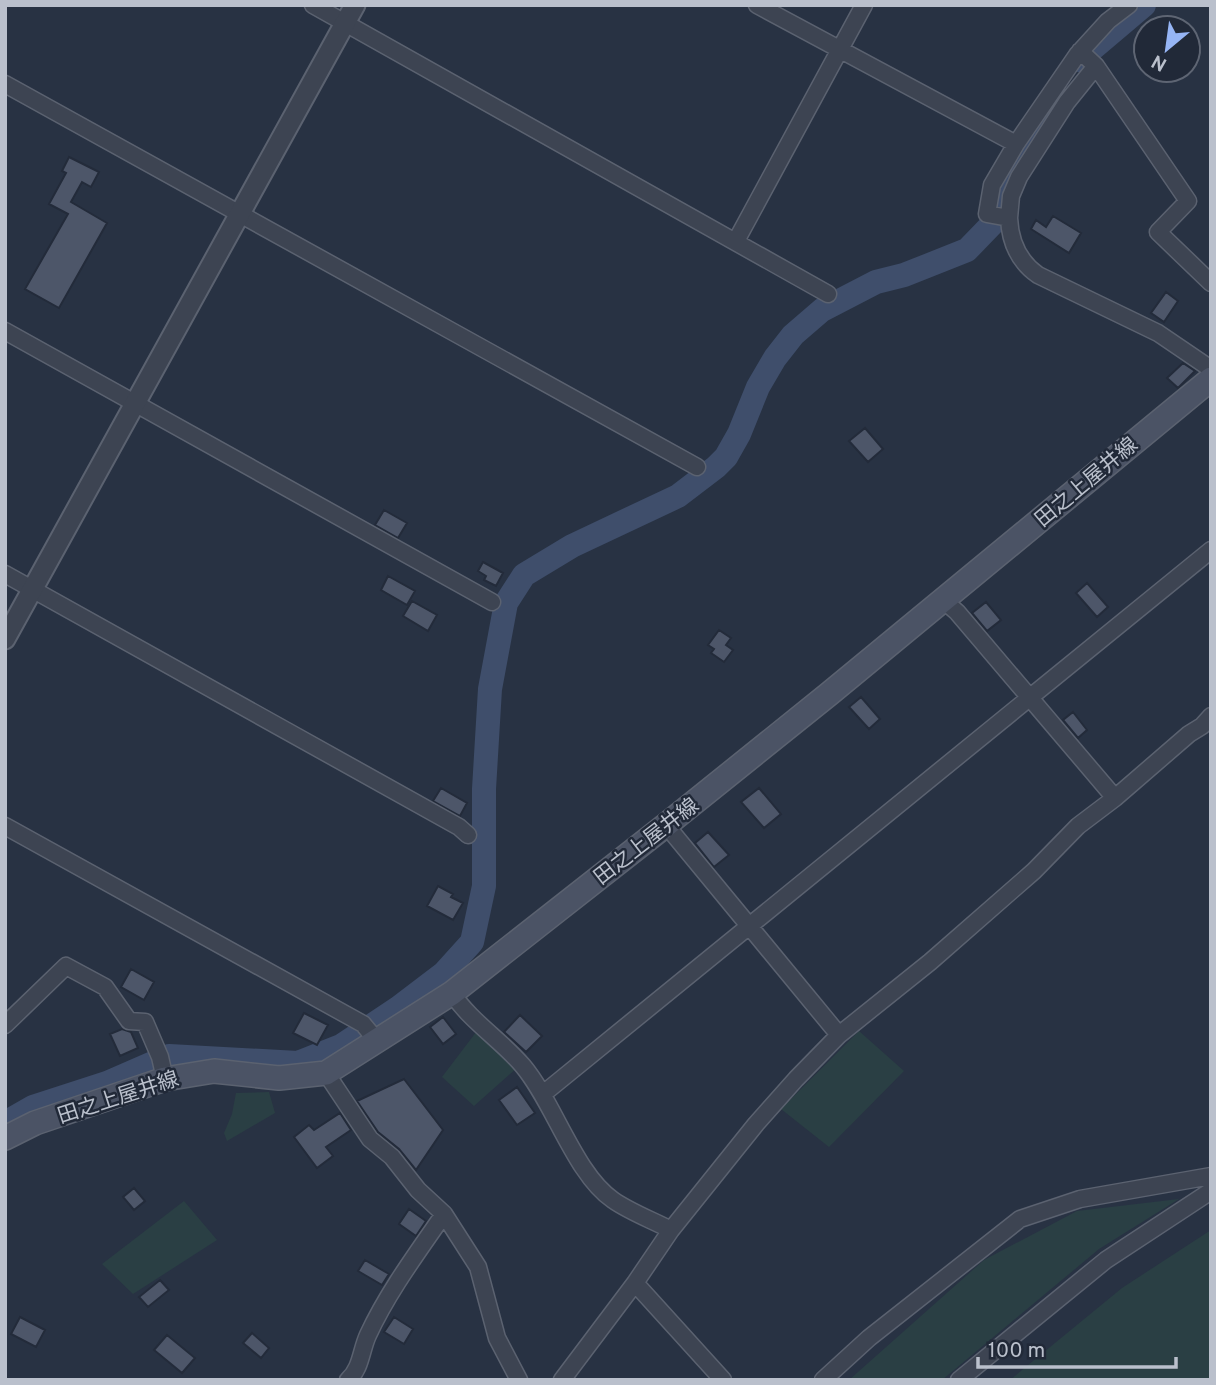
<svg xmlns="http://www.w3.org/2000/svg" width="1216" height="1385" font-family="Overpass,'Noto Sans JP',sans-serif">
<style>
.green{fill:#2a3f44}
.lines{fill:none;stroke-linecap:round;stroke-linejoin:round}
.river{stroke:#3f4e6b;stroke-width:24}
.building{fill:#4d5669;stroke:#232b3a;stroke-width:2}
.minor-casing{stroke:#5b6270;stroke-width:19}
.tertiary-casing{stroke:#5b6270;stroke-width:23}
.secondary-casing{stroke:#5b6270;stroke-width:26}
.minor{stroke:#3d4452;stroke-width:16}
.tertiary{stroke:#3d4452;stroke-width:19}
.secondary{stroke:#4b5365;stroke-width:23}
.labels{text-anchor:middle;stroke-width:5;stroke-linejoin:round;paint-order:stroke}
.street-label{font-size:21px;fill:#bac0cc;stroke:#212938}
</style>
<rect width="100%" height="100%" fill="#283243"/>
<!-- green -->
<path class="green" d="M 480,1027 L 518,1067 L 474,1106 L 442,1077 Z
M 859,1031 L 904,1071 L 829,1147 L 781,1109 Z
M 269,1092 L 275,1113 L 227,1141 L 224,1133 L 232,1114 L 236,1093 Z
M 1179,1199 L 1099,1249 L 942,1380 L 849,1380 L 984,1260 L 1077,1211 Z
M 184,1201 L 217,1240 L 133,1294 L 102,1264 Z
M 1211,1230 L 1211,1380 L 1010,1380 L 1122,1288 Z"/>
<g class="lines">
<!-- river -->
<path class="river" d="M 1079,60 L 1144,5
M 5,1123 L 33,1107 L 107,1083 L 169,1056 L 298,1063 L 341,1046 L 398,1008 L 444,973 L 472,942 L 484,886 L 484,789 L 490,689 L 506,603 L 524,575 L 572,546 L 678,496 L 716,467 L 726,457 L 739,434 L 758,387 L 775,358 L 793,335 L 822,310 L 876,282 L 904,275 L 967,250 L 996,220 L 1015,162 L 1054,99"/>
</g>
<!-- building -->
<path class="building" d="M 69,157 L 99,172 L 91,187 L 82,182 L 71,202 L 107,223 L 59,308 L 25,289 L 68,214 L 49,204 L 66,173 L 62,171 Z
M 1053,216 L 1081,233 L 1069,253 L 1031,229 L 1036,220 L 1046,227 Z
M 1166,292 L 1178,301 L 1164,322 L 1151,313 Z
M 1183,363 L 1195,371 L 1178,388 L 1167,378 Z
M 865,428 L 883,449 L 868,462 L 849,441 Z
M 384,510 L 407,523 L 398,538 L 375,525 Z
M 483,562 L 503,573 L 496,586 L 484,580 L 486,576 L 478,571 Z
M 388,576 L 415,591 L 407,605 L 381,590 Z
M 1087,583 L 1108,607 L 1097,617 L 1076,593 Z
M 412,601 L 437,615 L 428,631 L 403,616 Z
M 986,602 L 1001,620 L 987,631 L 972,613 Z
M 719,630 L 731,638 L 726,645 L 733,650 L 724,662 L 711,653 L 714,649 L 708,645 Z
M 861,697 L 880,719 L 869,729 L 849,707 Z
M 1073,712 L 1087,730 L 1078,738 L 1063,720 Z
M 441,788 L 467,803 L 460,816 L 433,801 Z
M 759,788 L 781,814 L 764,828 L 741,802 Z
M 708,832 L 729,855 L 714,867 L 695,843 Z
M 438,886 L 453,894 L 451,897 L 463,903 L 453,920 L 427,906 Z
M 131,969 L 154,982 L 144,1000 L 121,987 Z
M 304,1013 L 328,1025 L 317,1045 L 293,1033 Z
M 520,1015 L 542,1036 L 526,1052 L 504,1032 Z
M 443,1017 L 456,1034 L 443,1044 L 430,1027 Z
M 122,1029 L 131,1032 L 138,1048 L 120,1056 L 110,1034 Z
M 404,1079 L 443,1130 L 416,1170 L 399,1149 L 378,1132 L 357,1101 Z
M 517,1087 L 535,1113 L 517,1125 L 499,1100 Z
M 340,1113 L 351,1130 L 326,1147 L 333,1156 L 317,1168 L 294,1137 L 309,1125 L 314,1130 Z
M 134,1188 L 145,1201 L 134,1210 L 123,1197 Z
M 409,1209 L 426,1221 L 416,1236 L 399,1224 Z
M 365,1260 L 389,1274 L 382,1285 L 358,1271 Z
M 160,1280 L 169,1290 L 148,1307 L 139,1297 Z
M 20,1317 L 45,1330 L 36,1347 L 11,1334 Z
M 394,1317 L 413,1329 L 404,1344 L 384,1332 Z
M 252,1333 L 269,1348 L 261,1358 L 243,1343 Z
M 167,1335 L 195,1358 L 182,1373 L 154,1350 Z"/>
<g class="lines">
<defs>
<path id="minor" d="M 313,5 L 828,294
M 757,5 L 1016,144
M 1129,5 L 1108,21 L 1077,55 L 1016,144 L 992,185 L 987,214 L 1009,218 C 1010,241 1018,261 1038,275 L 1158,333 L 1211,369
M 1080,51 L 1096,66 L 1188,201 L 1158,232 L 1211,283
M 5,84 L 697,467
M 1009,218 L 1011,196 L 1019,177 L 1067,102 L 1096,66
M 736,241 L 864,5
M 5,331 L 492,602
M 5,574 L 459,827 L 468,835
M 943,600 L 957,612 L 1115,798
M 666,825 L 839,1035
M 5,826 L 363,1024 L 377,1041
M 452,993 C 470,1021 501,1040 523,1066 C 554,1103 575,1174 613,1200 C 630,1212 652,1220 671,1230
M 5,1025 L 66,966 L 105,987 L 129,1021 L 145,1022 L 160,1057 L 165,1079
M 326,1073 L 370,1139 L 392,1157 L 418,1190 L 444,1214 L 478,1267 L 497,1338 L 519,1380
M 543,1094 L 1211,550
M 635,1283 L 723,1380
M 348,1380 C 361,1369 361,1350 368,1335 C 388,1292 417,1253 444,1214
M 562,1380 L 635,1283 L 671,1230 L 756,1124 L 796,1079 L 839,1035 L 930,962 L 1034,871 L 1078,826 L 1115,798 L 1189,734 L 1202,726 L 1211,716
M 823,1380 L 869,1338 L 1020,1219 L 1080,1199 L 1211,1176
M 959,1380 L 1106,1260 L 1211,1191"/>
<path id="tertiary" d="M 5,639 L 355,5"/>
<path id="secondary" d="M 5,1138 L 35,1123 L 165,1079 L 214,1071 L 279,1078 L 326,1073 L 452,993 L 666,825 L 829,694 L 1211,379"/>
</defs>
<!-- minor casing -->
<use href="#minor" class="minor-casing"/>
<!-- tertiary casing -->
<use href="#tertiary" class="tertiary-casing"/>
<!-- secondary casing -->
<use href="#secondary" class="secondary-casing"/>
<!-- minor -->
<use href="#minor" class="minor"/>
<!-- tertiary -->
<use href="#tertiary" class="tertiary"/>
<!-- secondary -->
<use href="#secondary" class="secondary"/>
</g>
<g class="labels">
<!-- street labels -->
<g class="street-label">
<text transform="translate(1086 482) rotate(-40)" y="7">田之上屋井線</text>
<text transform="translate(646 841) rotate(-38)" y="7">田之上屋井線</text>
<text transform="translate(118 1097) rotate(-18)" y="7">田之上屋井線</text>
</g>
</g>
<!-- border -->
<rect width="1216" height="1385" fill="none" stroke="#bac0cc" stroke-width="14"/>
<!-- north arrow -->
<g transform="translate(1167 49) rotate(209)"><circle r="33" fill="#212938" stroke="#5e6573" stroke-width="2"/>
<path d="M0-5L12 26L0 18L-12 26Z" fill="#96b5f5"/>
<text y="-10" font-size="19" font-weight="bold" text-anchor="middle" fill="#bac0cc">N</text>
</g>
<!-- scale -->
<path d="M978 1357v10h198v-10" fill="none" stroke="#bac0cc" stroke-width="3.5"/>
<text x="988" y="1357" font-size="21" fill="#bac0cc" stroke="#212938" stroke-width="5" paint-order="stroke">100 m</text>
</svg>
